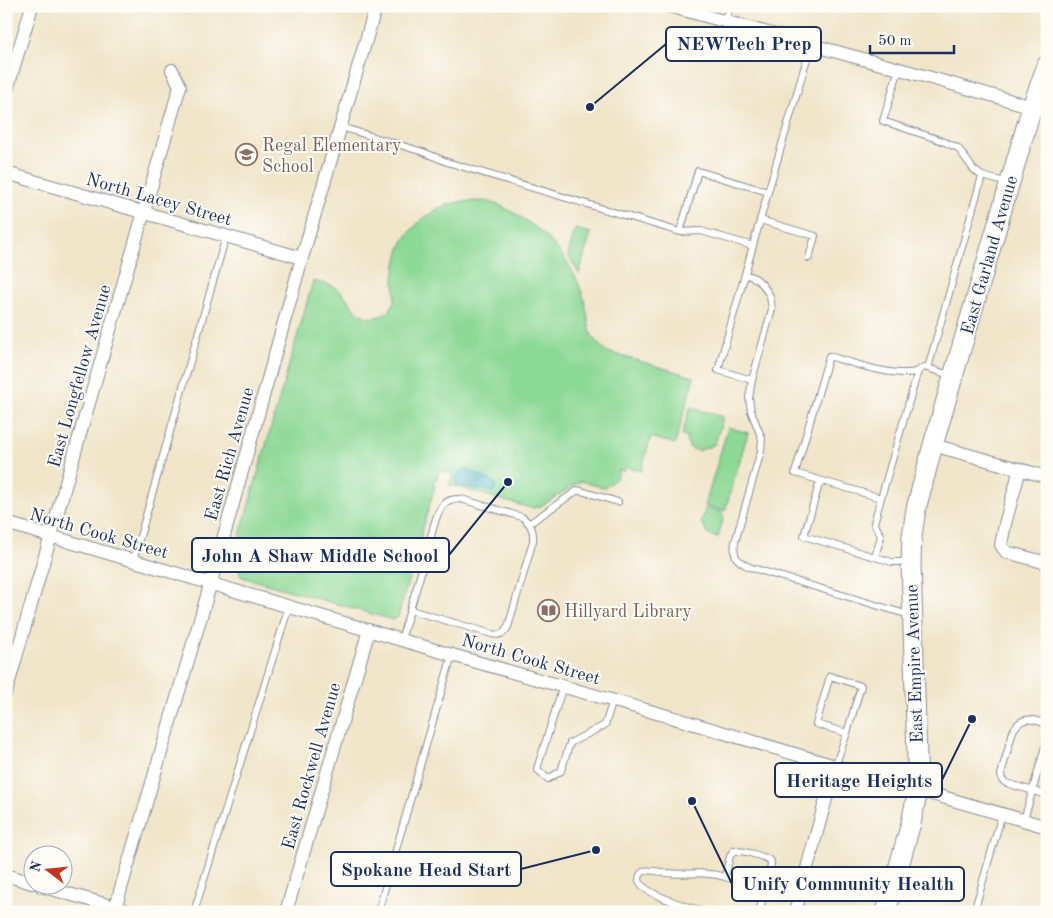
<svg xmlns="http://www.w3.org/2000/svg" width="1053" height="918" font-family="'Old Standard TT',serif">
<style>
.green{fill:#8cd895;stroke:#54847a}
.water{fill:#45b1c2;stroke:#307090}
.lines{fill:none;stroke-linecap:round;stroke-linejoin:round}
.lane-casing{stroke:#868a94;stroke-width:8}
.street-casing{stroke:#868a94;stroke-width:14}
.secondary-casing{stroke:#868a94;stroke-width:21}
.lane{stroke:#fff;stroke-width:6}
.street{stroke:#fff;stroke-width:12}
.secondary{stroke:#fff;stroke-width:19}
.labels{text-anchor:middle;stroke-width:4;stroke-linejoin:round;paint-order:stroke}
.education-label{font-size:18px;fill:#785e54;stroke:#fdfcf7;text-anchor:start}
.street-label{font-size:18px;fill:#1b2f5e;stroke:#fdfcf7}
.leader{fill:none;stroke:#1b2f5e;stroke-width:2}
.callout-dot{fill:#1b2f5e;stroke:#fdfcf7;stroke-width:2}
.callout{fill:#fdfcf7;stroke:#1b2f5e;stroke-width:2}
.callout-label{font-size:19px;text-anchor:middle;font-weight:bold;fill:#1b2f5e}
</style>
<rect width="100%" height="100%" fill="#fdfcf7"/>
<filter id="ink" filterUnits="userSpaceOnUse"><feTurbulence type="fractalNoise" baseFrequency=".02" numOctaves="2"/><feDisplacementMap in="SourceGraphic" scale="10" xChannelSelector="R" yChannelSelector="G"/><feConvolveMatrix kernelMatrix="1 2 1 2 8 2 1 2 1" color-interpolation-filters="sRGB"/></filter>
<filter id="wash" filterUnits="userSpaceOnUse"><feTurbulence type="fractalNoise" baseFrequency=".0096" numOctaves="4" result="noise"/><feDisplacementMap in="SourceGraphic" scale="20" xChannelSelector="R" yChannelSelector="G"/><feGaussianBlur stdDeviation="1.12" result="paint"/><feColorMatrix in="noise" values="0 0 0 0 0 0 0 0 0 0 0 0 0 0 0 0 0 1.4 0 .05"/><feComposite in="paint" operator="in"/></filter>
<g filter="url(#wash)">
<rect width="100%" height="100%" fill="#f0e5c9"/>
<!-- green -->
<path class="green" d="M 459,202 C 468,202 480,200 489,202 C 499,204 509,210 517,215 C 550,234 576,266 585,303 C 591,327 585,336 608,352 L 694,377 L 675,444 L 651,437 L 641,471 L 626,467 L 624,471 L 619,470 L 617,478 L 604,488 L 581,481 L 541,506 L 533,508 L 527,507 L 449,485 L 453,474 L 439,470 L 437,479 L 434,479 L 433,484 L 435,485 L 398,617 L 393,620 L 242,577 L 234,563 L 238,547 L 237,546 L 313,281 C 321,283 331,284 338,289 C 349,298 354,313 368,317 C 381,320 395,309 395,296 C 396,291 394,286 394,281 C 395,269 397,254 402,244 C 409,230 421,219 434,211 C 441,206 451,204 459,202 Z
M 575,229 L 591,233 L 579,274 L 568,255 Z
M 690,407 L 723,417 L 715,444 L 699,451 L 690,448 L 686,441 L 687,436 L 682,435 Z
M 728,427 L 748,433 L 725,511 L 705,505 Z
M 706,507 L 722,512 L 722,515 L 724,516 L 718,538 L 708,535 L 701,522 Z"/>
<!-- water -->
<path class="water" d="M 462,469 L 467,469 L 496,483 C 496,487 496,489 493,492 L 458,486 L 456,484 C 455,478 458,473 462,469 Z"/>
</g>
<g filter="url(#ink)">
<g class="lines">
<defs>
<path id="lane" d="M 726,22 L 730,6
M 899,69 L 883,121 L 940,140 L 958,148 L 974,170 L 982,176
M 341,127 L 423,152 L 447,162 L 680,232 L 701,231 L 753,246
M 760,220 L 815,236 L 809,258
M 680,232 L 698,171 L 768,192
M 745,274 L 768,192 L 811,45
M 918,371 L 881,498 L 795,473 L 829,356 C 850,362 897,379 918,371 C 920,370 922,368 924,367 L 928,368
M 952,376 L 928,368 L 982,176 L 1008,183
M 752,380 L 718,370 L 745,274 L 755,278 L 763,285 L 770,296 L 772,309 L 752,380 L 749,398 L 751,411 L 762,439 L 761,451 L 735,542 C 733,557 736,560 749,567 L 909,615
M 820,481 L 804,536 L 892,562 L 910,562
M 530,523 L 578,490 L 618,502
M 875,557 L 881,536 L 874,523 L 881,498
M 133,561 L 226,236
M 401,640 C 410,609 420,578 428,547 C 432,536 435,512 444,504 C 449,499 455,499 461,499 L 522,517 C 531,524 534,530 533,541 L 508,627 C 504,634 500,636 492,634 L 410,610
M 563,686 L 537,769 L 548,779 L 561,771 L 570,743 L 605,725 L 613,700
M 1047,724 C 1032,719 1021,715 1013,731 L 1001,774 L 1002,780 L 1006,783 L 1047,795
M 835,766 L 847,733 L 861,686 L 830,676 L 816,724 L 847,733
M 1024,820 L 1047,740
M 194,912 L 289,606
M 378,912 L 452,655
M 703,912 C 690,907 641,894 639,880 C 639,876 641,873 644,871 C 651,869 660,872 667,873 C 681,875 696,872 709,874 C 715,874 720,876 725,877
M 759,912 C 763,897 771,877 771,861 C 763,856 743,850 733,851 L 730,856 L 725,877 L 799,897
M 974,912 L 1002,814"/>
<path id="street" d="M 669,6 L 903,70 L 1047,111
M 6,93 L 32,6
M 6,173 L 302,258
M 933,445 L 1047,477
M 1020,469 L 1005,524 L 1001,545 L 1006,552 L 1047,563
M 6,523 L 452,655 L 671,717 L 835,766 L 1047,827
M 6,692 L 180,86 L 172,70
M 6,875 L 32,883
M 41,886 L 132,912
M 114,912 L 207,596 L 302,258 L 376,6
M 286,912 L 369,630
M 795,912 L 835,766"/>
<path id="secondary" d="M 886,912 L 911,823 L 918,790 L 911,562 L 912,536 L 916,509 L 933,445 L 1032,107 L 1047,65"/>
</defs>
<!-- lane casing -->
<use href="#lane" class="lane-casing"/>
<!-- street casing -->
<use href="#street" class="street-casing"/>
<!-- secondary casing -->
<use href="#secondary" class="secondary-casing"/>
<!-- lane -->
<use href="#lane" class="lane"/>
<!-- street -->
<use href="#street" class="street"/>
<!-- secondary -->
<use href="#secondary" class="secondary"/>
</g>
</g>
<!-- icons -->
<defs>
<symbol id="school-ring" viewBox="-11 -11 22 22"><circle r="9.5" fill="#fdfcf7" stroke="#8d6e63" stroke-width="1.5"/><path d="M0-5L7-2L0 1L-7-2ZM-4 1L0 2.5L4 1V4Q0 6-4 4Z" fill="#8d6e63"/></symbol>
<symbol id="library-ring" viewBox="-11 -11 22 22"><circle r="9.5" fill="#fdfcf7" stroke="#8d6e63" stroke-width="1.5"/><path d="M-6-4Q-3-5.5-.7-3.5V5Q-3 3-6 4ZM6-4Q3-5.5 .7-3.5V5Q3 3 6 4Z" fill="#8d6e63"/></symbol>
</defs>
<g fill-rule="evenodd">
<use href="#school-ring" x="234" y="142" width="25" height="25"/>
<use href="#library-ring" x="536" y="598" width="25" height="25"/>
</g>
<g class="labels">
<!-- education labels -->
<g class="education-label">
<text x="262" y="151">Regal Elementary<tspan x="262" dy="21">School</tspan></text>
<text x="564" y="617">Hillyard Library</text>
</g>
<!-- street labels -->
<g class="street-label">
<text transform="translate(159 199) rotate(16)" y="6">North Lacey Street</text>
<text transform="translate(989 255) rotate(-74)" y="6">East Garland Avenue</text>
<text transform="translate(79 376) rotate(-74)" y="6">East Longfellow Avenue</text>
<text transform="translate(229 454) rotate(-74)" y="6">East Rich Avenue</text>
<text transform="translate(99 533) rotate(16)" y="6">North Cook Street</text>
<text transform="translate(531 659) rotate(16)" y="6">North Cook Street</text>
<text transform="translate(914 664) rotate(-92)" y="6">East Empire Avenue</text>
<text transform="translate(311 766) rotate(-74)" y="6">East Rockwell Avenue</text>
</g>
</g>
<!-- callouts -->
<path class="leader" d="M590 107L666 44M508 482L449 555M972 719L942 780M596 850L521 869M692 801L732 884"/>
<g class="callout-dot">
<circle cx="590" cy="107" r="5"/>
<circle cx="508" cy="482" r="5"/>
<circle cx="972" cy="719" r="5"/>
<circle cx="596" cy="850" r="5"/>
<circle cx="692" cy="801" r="5"/>
</g>
<g class="callout">
<rect x="666" y="27" width="155" height="34" rx="5"/>
<rect x="192" y="538" width="257" height="34" rx="5"/>
<rect x="775" y="763" width="167" height="34" rx="5"/>
<rect x="331" y="852" width="190" height="34" rx="5"/>
<rect x="732" y="867" width="232" height="34" rx="5"/>
</g>
<g class="callout-label">
<text x="744" y="50">NEWTech Prep</text>
<text x="320" y="562">John A Shaw Middle School</text>
<text x="859" y="787">Heritage Heights</text>
<text x="426" y="876">Spokane Head Start</text>
<text x="848" y="890">Unify Community Health</text>
</g>
<!-- margin -->
<rect width="1053" height="918" fill="none" stroke="#fdfcf7" stroke-width="25"/>
<!-- north arrow -->
<g transform="translate(48 870) rotate(286)"><circle r="24" fill="#fdfcf7" stroke="#a3aaba"/>
<path d="M0-4L9 19L0 12L-9 19Z" fill="#c8321e"/>
<text y="-8" font-size="14" font-weight="bold" text-anchor="middle" fill="#1b2f5e">N</text>
</g>
<!-- scale -->
<path d="M870 45v8h84v-8" fill="none" stroke="#1b2f5e" stroke-width="2.5"/>
<text x="878" y="45" font-size="15" fill="#1b2f5e" stroke="#fdfcf7" stroke-width="4" paint-order="stroke">50 m</text>
</svg>
